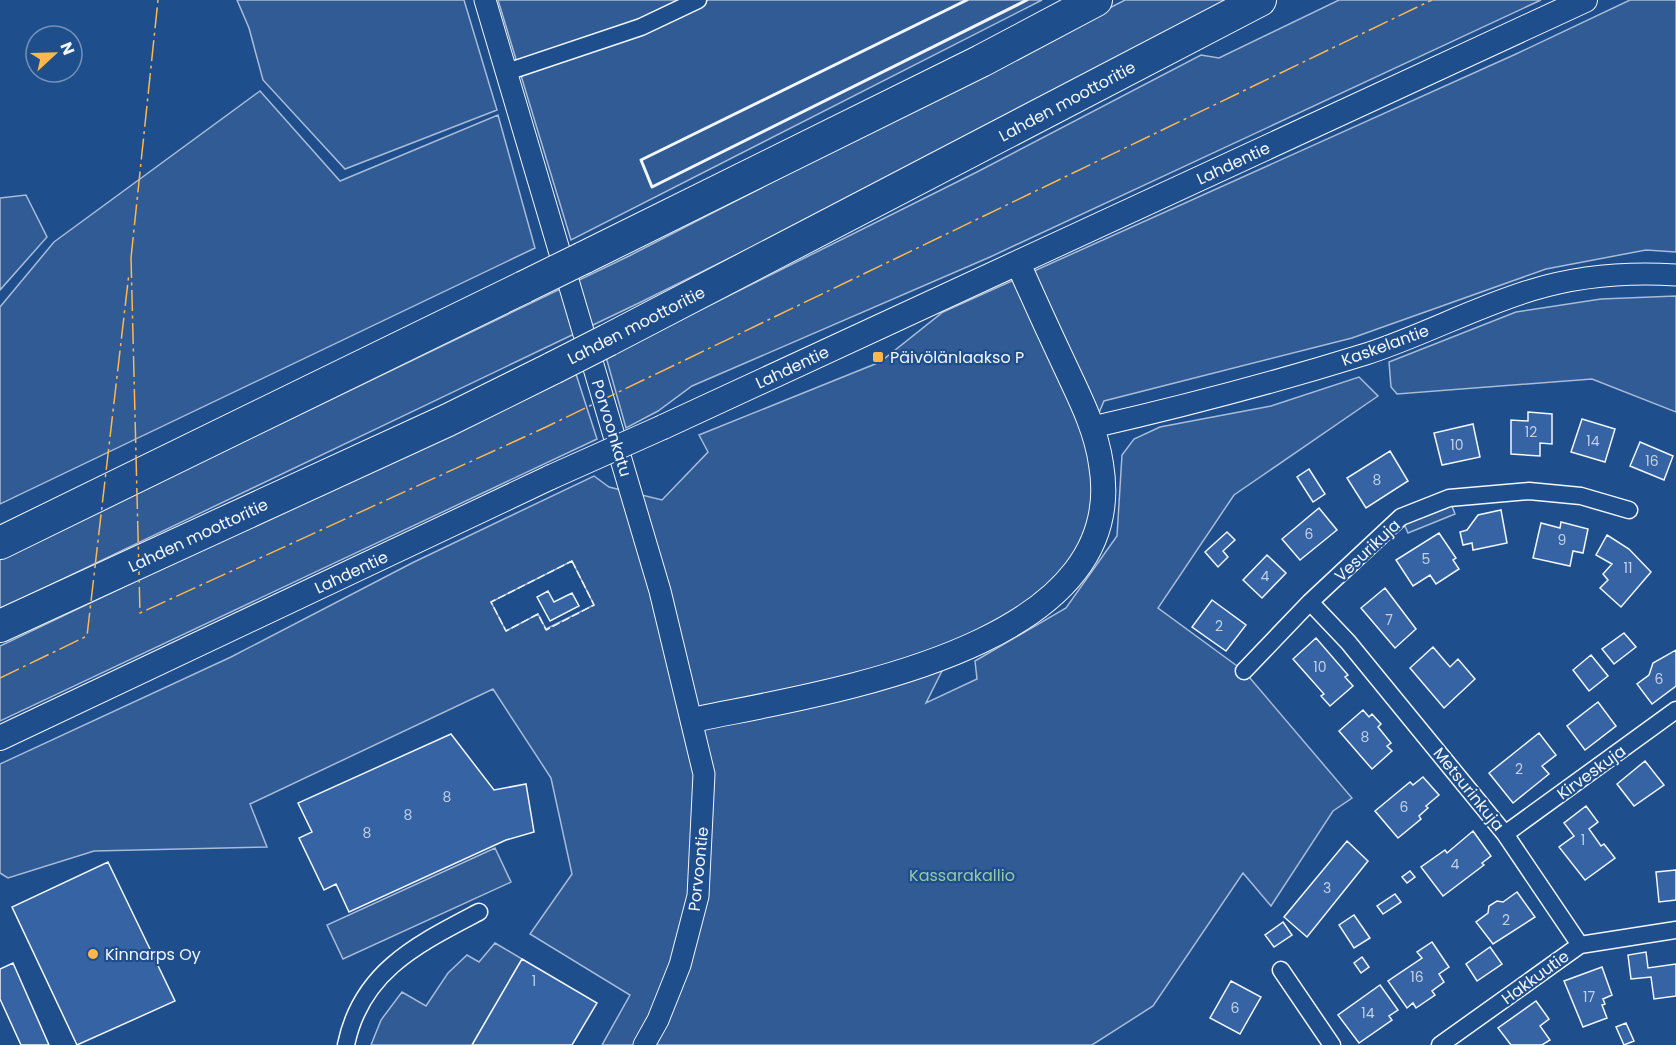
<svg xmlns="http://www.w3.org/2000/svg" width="1676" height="1045" font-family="Poppins,sans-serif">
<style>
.built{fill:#305b95;stroke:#a8bbd7;stroke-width:1.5;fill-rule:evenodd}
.building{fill:#3563a3;stroke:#f2f6ff;stroke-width:1.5}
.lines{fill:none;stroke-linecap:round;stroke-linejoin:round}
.minor-casing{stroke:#f2f6ff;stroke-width:19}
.tertiary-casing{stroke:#f2f6ff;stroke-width:23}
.secondary-casing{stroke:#f2f6ff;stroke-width:26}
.motorway-casing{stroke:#f2f6ff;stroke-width:34}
.minor{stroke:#1f4e8c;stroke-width:16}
.tertiary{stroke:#1f4e8c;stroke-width:21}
.secondary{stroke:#1f4e8c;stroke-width:24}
.motorway{stroke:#1f4e8c;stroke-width:32}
.secondary-bridge-casing{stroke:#f2f6ff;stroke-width:26;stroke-linecap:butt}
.motorway-bridge-casing{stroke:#f2f6ff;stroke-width:34;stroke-linecap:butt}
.secondary-bridge{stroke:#1f4e8c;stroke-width:24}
.motorway-bridge{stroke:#1f4e8c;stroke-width:32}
.fence{stroke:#f2f6ff;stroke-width:1.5;stroke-dasharray:8 3;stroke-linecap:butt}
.wall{stroke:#f2f6ff;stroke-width:3}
.power{stroke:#ffb74d;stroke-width:1.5;stroke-dasharray:21 4.5 3 4.5;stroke-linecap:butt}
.poi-dot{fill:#ffb74d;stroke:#1f4e8c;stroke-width:2}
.labels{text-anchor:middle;stroke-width:4.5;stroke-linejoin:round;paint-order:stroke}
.number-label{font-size:14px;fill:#c3d1e8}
.street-label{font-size:16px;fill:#f2f6ff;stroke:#1f4e8c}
.poi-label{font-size:16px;fill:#f2f6ff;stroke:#1f4e8c;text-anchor:start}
.park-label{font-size:16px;fill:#97c8a6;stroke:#1f4e8c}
</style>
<rect width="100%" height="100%" fill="#1f4e8c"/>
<!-- built -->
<path class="built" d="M 237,0 L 464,0 L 497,110 L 345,169 L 263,80 L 249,28 Z
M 498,0 L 1042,0 L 571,240 Z
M 1125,0 L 1232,0 L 891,178 L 641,302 L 0,609 L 0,559 L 629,256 Z
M 1339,0 L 1541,0 L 990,257 L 692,386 L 658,411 L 626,428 L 606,357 L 977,172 L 1201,55 L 1219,58 Z
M 1630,0 L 1676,0 L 1676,252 L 1646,250 L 1546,269 L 1352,338 L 1104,401 L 1093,427 L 1104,503 L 1073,574 L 950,655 L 926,703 L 977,679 L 975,661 L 1066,608 L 1117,536 L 1122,455 L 1134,439 L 1160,427 L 1271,406 L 1359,377 L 1378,396 L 1234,495 L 1158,608 L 1244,671 L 1352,798 L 1333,811 L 1271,906 L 1243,873 L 1153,1006 L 1092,1045 L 602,1045 L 630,995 L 530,934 L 572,874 L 551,778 L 493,689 L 250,804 L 267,847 L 94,851 L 8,878 L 0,873 L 0,764 L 231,657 L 412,563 L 594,476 L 609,487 L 662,500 L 708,452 L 699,435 L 880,362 L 943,312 L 1516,54 ZM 572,561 L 594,605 L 546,629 L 538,614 L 506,631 L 491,602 Z
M 260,91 L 340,181 L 498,115 L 535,248 L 0,504 L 0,307 L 54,242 Z
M 26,195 L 47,237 L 0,290 L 0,198 Z
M 1676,296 L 1676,412 L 1592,379 L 1397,394 L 1391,387 L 1389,362 L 1516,312 L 1601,299 Z
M 575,371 L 597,439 L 0,721 L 0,646 Z
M 1449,498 L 1455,514 L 1408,533 L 1401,517 Z
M 495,848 L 511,882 L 343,959 L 327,925 Z
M 495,943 L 522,959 L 472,1045 L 371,1045 L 381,1020 L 402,992 L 426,1006 L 448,973 L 467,955 L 479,962 Z"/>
<!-- building -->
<path class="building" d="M 1528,412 L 1552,414 L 1552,444 L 1540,443 L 1540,456 L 1511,454 L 1511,420 L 1528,421 Z
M 1582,419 L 1615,429 L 1605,462 L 1571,452 Z
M 1473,424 L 1480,457 L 1442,465 L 1434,433 Z
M 1640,442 L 1673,456 L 1664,480 L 1630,466 Z
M 1390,451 L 1408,481 L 1366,508 L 1347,478 Z
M 1309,469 L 1325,494 L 1313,502 L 1297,477 Z
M 1319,508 L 1337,530 L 1300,560 L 1282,539 Z
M 1501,510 L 1507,543 L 1473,550 L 1472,543 L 1463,545 L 1460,532 L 1467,530 L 1478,515 Z
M 1561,522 L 1588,529 L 1583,553 L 1573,551 L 1570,566 L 1533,558 L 1541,523 L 1560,528 Z
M 1227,532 L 1235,540 L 1223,551 L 1228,557 L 1218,567 L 1205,552 Z
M 1439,533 L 1456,558 L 1453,560 L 1459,569 L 1436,584 L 1430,575 L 1413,586 L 1396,560 Z
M 1607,535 L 1629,549 L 1651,572 L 1621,607 L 1600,588 L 1608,580 L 1603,574 L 1612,564 L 1596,555 Z
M 1267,555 L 1286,573 L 1262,598 L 1243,580 Z
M 1385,588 L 1416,629 L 1395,648 L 1361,608 Z
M 548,591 L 554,602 L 572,593 L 579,606 L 550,621 L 537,597 Z
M 1212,600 L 1246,625 L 1226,651 L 1192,627 Z
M 1624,633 L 1636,647 L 1614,664 L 1602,649 Z
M 1316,638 L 1348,675 L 1345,677 L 1353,686 L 1330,706 L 1321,696 L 1324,694 L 1293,659 Z
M 1433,647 L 1450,667 L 1458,659 L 1475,679 L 1444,708 L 1410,668 Z
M 1676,650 L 1676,686 L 1652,704 L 1637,684 L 1649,675 L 1653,663 Z
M 1591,655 L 1608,676 L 1589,691 L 1573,670 Z
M 1598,702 L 1616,726 L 1585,750 L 1567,726 Z
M 1363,710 L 1369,717 L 1372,714 L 1381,724 L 1378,727 L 1391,743 L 1387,746 L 1392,751 L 1372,769 L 1339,731 Z
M 1539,733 L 1556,755 L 1542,766 L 1549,774 L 1513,803 L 1489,773 Z
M 451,734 L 494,790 L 526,784 L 534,832 L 506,840 L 349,912 L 336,884 L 324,890 L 299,838 L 312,832 L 298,803 Z
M 1645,761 L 1664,785 L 1634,806 L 1617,784 Z
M 1423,777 L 1439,795 L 1426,806 L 1428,808 L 1419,816 L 1421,819 L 1398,838 L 1375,811 L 1410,782 L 1413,785 Z
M 1586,806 L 1598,822 L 1589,829 L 1601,846 L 1604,844 L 1615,858 L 1585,880 L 1559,847 L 1574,836 L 1564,823 Z
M 1473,831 L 1491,856 L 1482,863 L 1484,865 L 1443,896 L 1421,867 L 1445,850 L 1447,853 Z
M 1347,841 L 1368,861 L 1307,937 L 1284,917 Z
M 108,862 L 175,1001 L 77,1045 L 12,907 Z
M 1676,870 L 1676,900 L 1659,902 L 1656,872 Z
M 1410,871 L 1415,877 L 1407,883 L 1402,877 Z
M 1517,892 L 1535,917 L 1493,944 L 1476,922 L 1488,913 L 1489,906 L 1497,901 L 1503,902 Z
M 1395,894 L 1401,902 L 1383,914 L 1377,906 Z
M 1354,915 L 1370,938 L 1354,948 L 1339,925 Z
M 1283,922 L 1292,935 L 1274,947 L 1265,935 Z
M 1432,942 L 1449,967 L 1439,974 L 1444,982 L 1432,991 L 1435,995 L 1416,1008 L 1413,1003 L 1407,1008 L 1388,981 L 1422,958 L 1417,952 Z
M 1490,947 L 1502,964 L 1477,981 L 1466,964 Z
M 1646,952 L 1648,968 L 1676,964 L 1676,996 L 1654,999 L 1651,977 L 1631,979 L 1628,955 Z
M 1362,957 L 1369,967 L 1361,973 L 1354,963 Z
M 522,959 L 597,1003 L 572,1045 L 472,1045 Z
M 13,963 L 49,1045 L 21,1045 L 0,999 L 0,969 Z
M 1602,967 L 1612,995 L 1603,999 L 1605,1004 L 1602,1005 L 1607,1018 L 1583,1027 L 1564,981 Z
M 1231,981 L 1261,997 L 1240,1034 L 1210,1018 Z
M 1380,985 L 1398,1010 L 1389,1016 L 1392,1020 L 1359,1043 L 1338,1015 Z
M 1536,1001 L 1549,1019 L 1540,1026 L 1550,1040 L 1542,1045 L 1511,1045 L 1498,1028 Z
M 1626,1023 L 1634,1041 L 1624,1045 L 1616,1027 Z"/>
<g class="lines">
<defs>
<path id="minor" d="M 507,72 L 641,27 L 698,0
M 1310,602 L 1348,642 L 1505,834 L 1580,945
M 1244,671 L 1310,602 L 1401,517 L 1449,498 L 1529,491 L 1581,496 L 1629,510
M 1505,834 L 1676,710
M 1281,970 L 1332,1045
M 346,1045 C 361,971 418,944 479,912
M 1440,1045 L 1580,945 L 1676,930"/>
<path id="tertiary" d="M 485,0 L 660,591 L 704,774 L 698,896 L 680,965 L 658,1020 L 644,1045
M 1093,427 C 1185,406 1276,382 1366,354 C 1422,336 1475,307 1532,290 C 1578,276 1628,272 1676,275"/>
<path id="secondary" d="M 663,427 L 1585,0
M 693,720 C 819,693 1133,651 1101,464 C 1096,429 1080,398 1065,366 C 1049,332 1033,297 1018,263
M 0,738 L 551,477"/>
<path id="motorway" d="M 583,258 L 981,61 L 1096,0
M 608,340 L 1260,0
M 0,543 L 524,287
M 0,626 L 448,420 L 553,368"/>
</defs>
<!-- minor casing -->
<use href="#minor" class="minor-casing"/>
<!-- tertiary casing -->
<use href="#tertiary" class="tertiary-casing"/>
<!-- secondary casing -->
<use href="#secondary" class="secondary-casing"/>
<!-- motorway casing -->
<use href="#motorway" class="motorway-casing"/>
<!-- minor -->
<use href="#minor" class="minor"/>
<!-- tertiary -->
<use href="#tertiary" class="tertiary"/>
<!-- secondary -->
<use href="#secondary" class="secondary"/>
<!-- motorway -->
<use href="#motorway" class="motorway"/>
<defs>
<path id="secondary-bridge" d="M 551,477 L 663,427"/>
<path id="motorway-bridge" d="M 524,287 L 583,258
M 553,368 L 608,340"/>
</defs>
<!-- secondary-bridge casing -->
<use href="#secondary-bridge" class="secondary-bridge-casing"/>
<!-- motorway-bridge casing -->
<use href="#motorway-bridge" class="motorway-bridge-casing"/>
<!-- secondary-bridge -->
<use href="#secondary-bridge" class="secondary-bridge"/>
<!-- motorway-bridge -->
<use href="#motorway-bridge" class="motorway-bridge"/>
<!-- fence -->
<path class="fence" d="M 572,561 L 594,605 L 546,630 L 538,614 L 506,631 L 491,602 Z"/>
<!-- wall -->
<path class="wall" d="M 967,0 L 641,160 L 652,187 L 1027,0"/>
<!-- power -->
<path class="power" d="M 131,257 L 140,613 L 546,427 L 1432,0
M 131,258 L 158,0
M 0,678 L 87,636 L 129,273"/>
</g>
<!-- markers -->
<g class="poi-dot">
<rect x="872" y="351" width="12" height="12" rx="3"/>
<circle cx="93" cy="954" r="6"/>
</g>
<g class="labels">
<!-- number labels -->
<g class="number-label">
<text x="1531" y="437">12</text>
<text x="1593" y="446">14</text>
<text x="1457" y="450">10</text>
<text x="1652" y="466">16</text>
<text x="1377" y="485">8</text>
<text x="1309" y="539">6</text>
<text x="1562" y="545">9</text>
<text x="1426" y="564">5</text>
<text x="1628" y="573">11</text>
<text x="1265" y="581">4</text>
<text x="1389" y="625">7</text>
<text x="1219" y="631">2</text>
<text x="1320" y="672">10</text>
<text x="1659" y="684">6</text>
<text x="1365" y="742">8</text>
<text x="1519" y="774">2</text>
<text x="447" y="802">8</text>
<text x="1404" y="812">6</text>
<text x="408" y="820">8</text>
<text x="367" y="838">8</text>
<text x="1583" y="845">1</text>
<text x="1455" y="869">4</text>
<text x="1327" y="893">3</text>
<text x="1506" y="925">2</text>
<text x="1417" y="982">16</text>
<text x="534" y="986">1</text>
<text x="1589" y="1002">17</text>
<text x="1235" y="1013">6</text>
<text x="1368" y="1018">14</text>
</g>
<!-- street labels -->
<g class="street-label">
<text transform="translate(1067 101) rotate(-28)" y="6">Lahden moottoritie</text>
<text transform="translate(1233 163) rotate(-25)" y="6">Lahdentie</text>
<text transform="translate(636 325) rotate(-27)" y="6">Lahden moottoritie</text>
<text transform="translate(1385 345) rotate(-20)" y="6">Kaskelantie</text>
<text transform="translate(792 367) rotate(-25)" y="6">Lahdentie</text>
<text transform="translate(612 428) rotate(73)" y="6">Porvoonkatu</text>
<text transform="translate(198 535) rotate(-25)" y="6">Lahden moottoritie</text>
<text transform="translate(1367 550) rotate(-43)" y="6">Vesurikuja</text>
<text transform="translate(351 572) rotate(-25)" y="6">Lahdentie</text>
<text transform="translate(1591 772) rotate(-36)" y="6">Kirveskuja</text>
<text transform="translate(1469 789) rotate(51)" y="6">Metsurinkuja</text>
<text transform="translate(698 869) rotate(-84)" y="6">Porvoontie</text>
<text transform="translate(1535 977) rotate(-36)" y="6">Hakkuutie</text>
</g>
<!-- poi labels -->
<g class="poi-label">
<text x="890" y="363">Päivölänlaakso P</text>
<text x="105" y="960">Kinnarps Oy</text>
</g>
<!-- park labels -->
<g class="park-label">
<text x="962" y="881">Kassarakallio</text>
</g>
</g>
<!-- north arrow -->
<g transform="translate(54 54) rotate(68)"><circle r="28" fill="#1f4e8c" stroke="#7391ba" stroke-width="1.5"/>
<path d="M0-4.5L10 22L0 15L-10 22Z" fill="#ffb74d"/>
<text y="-9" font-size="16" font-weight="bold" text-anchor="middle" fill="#f2f6ff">N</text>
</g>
</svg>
